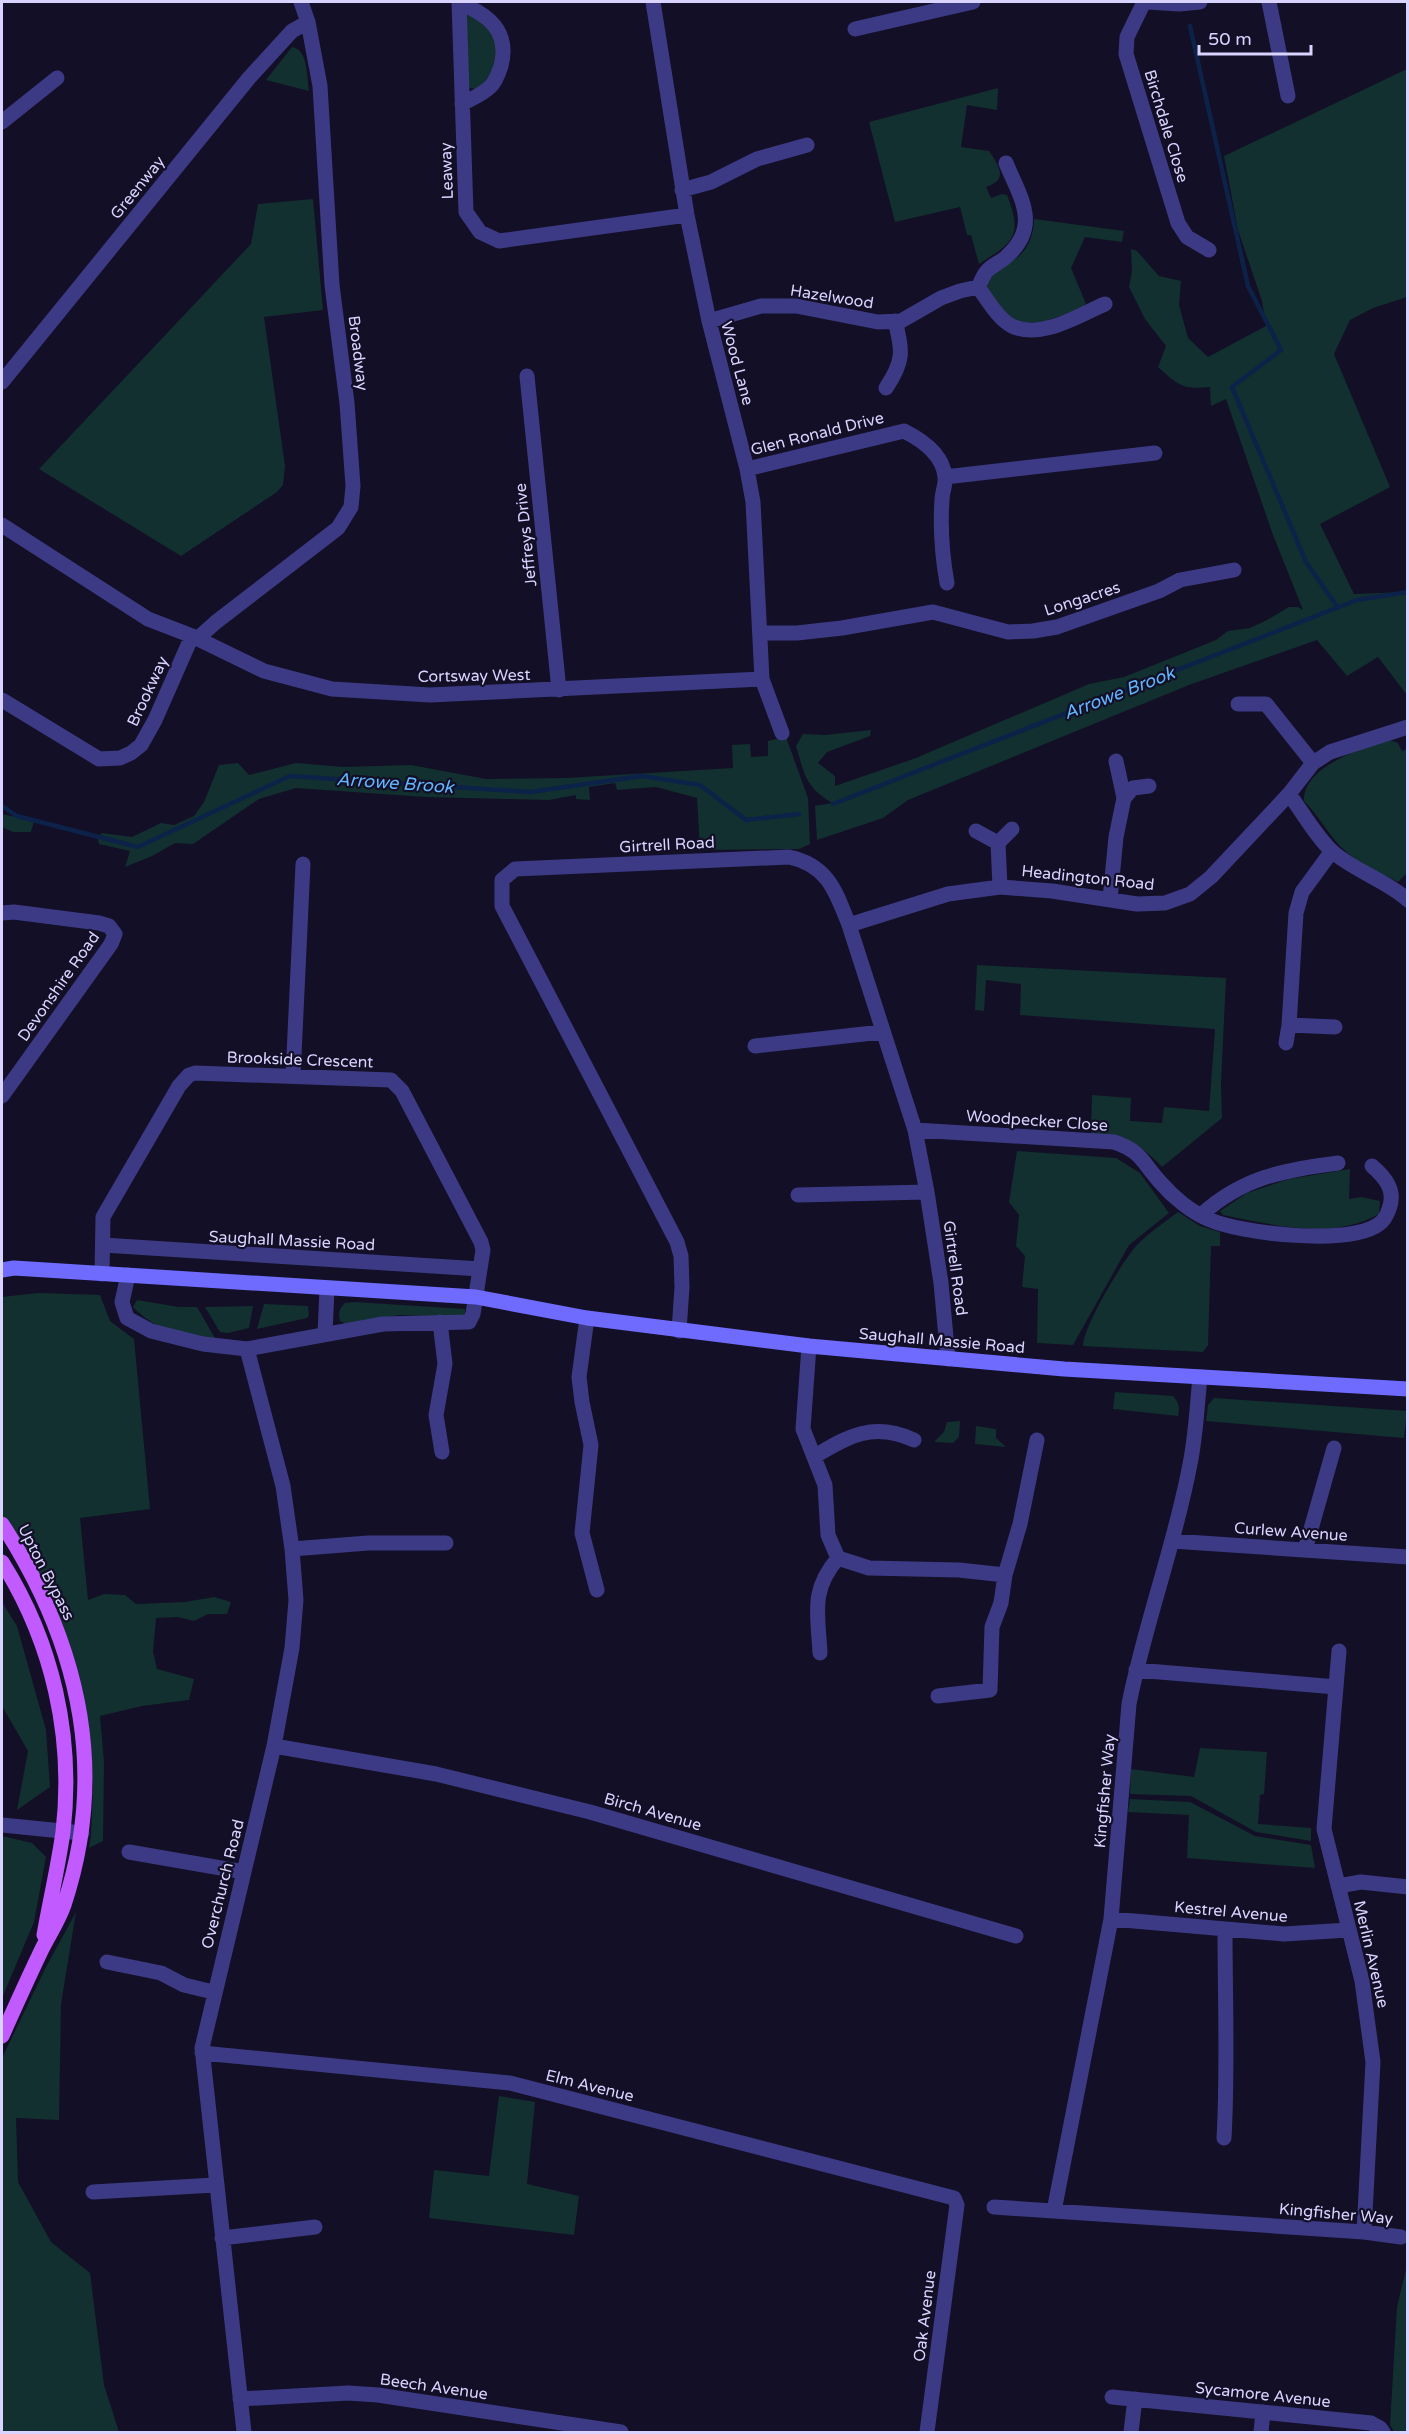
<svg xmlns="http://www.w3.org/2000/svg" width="1409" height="2434" font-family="'Varela Round',sans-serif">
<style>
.green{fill:#12302f}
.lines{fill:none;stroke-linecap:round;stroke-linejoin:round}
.stream{stroke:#0c2248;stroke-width:4.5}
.minor{stroke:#3d3a85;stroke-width:15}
.secondary{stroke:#6f6bff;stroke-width:15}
.primary{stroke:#c25bff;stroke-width:15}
.labels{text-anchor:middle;stroke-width:4.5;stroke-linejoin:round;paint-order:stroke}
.street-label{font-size:16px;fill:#d9d4ff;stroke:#130f26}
.water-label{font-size:18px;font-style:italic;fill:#62b6ff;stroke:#130f26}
</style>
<rect width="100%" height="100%" fill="#130f26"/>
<!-- green -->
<path class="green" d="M 465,12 L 483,19 L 497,42 L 493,76 L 476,89 L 470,88 L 467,82 Z
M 292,47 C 308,49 307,77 309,91 L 266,80 Z
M 1407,69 L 1407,297 L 1373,308 L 1350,320 L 1334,354 L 1390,487 L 1320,524 L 1354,594 L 1407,592 L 1407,695 L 1378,657 L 1347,676 L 1317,640 L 1189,685 L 908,800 L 883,818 L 817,840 L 815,806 L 832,803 C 805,786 805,776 796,746 L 803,734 L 825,735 L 871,730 L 870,736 L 827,752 L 818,763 L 835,776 L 835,786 L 916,758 L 1089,684 L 1124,677 L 1216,640 L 1228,631 L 1250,628 L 1267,620 L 1289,607 L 1298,607 L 1303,610 L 1273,535 L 1226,399 L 1211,406 L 1210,387 C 1183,390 1178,385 1158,367 L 1166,346 L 1145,319 L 1129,287 L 1132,271 L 1131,249 L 1137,251 L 1159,276 L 1181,281 L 1179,305 L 1188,338 L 1208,357 L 1266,326 L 1262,301 L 1238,230 L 1224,156 Z
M 998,88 L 997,110 L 967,105 L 961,147 L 989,151 C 999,166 1009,180 986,187 L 991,198 L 1002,194 L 1007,195 C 1023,236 1014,242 979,264 L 971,235 L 967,235 L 960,207 L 895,222 L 869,122 Z
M 313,199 L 323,310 L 264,317 L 285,466 L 283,485 L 277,492 L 181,556 L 39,469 L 251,244 L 258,204 Z
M 1034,219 L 1124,231 L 1122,242 L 1085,237 L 1071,268 L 1086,304 L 1083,307 C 1059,316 1028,334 1006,313 C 1000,307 991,300 988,292 C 982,273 1013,264 1022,253 C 1030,244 1034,231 1034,219 Z
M 786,737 L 808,798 L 810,844 L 799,849 L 700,850 L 697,798 L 656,787 L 617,790 L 615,783 L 589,787 L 590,800 L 576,799 L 576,795 L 549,800 L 507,799 L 425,797 L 296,788 L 259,799 L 193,844 L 175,843 L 152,856 L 125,867 L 130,851 L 99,844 L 97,837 L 102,833 L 132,837 L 161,823 L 174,825 L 194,816 L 204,802 L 219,765 L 238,763 L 249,775 L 296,763 L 343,767 L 411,765 L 486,779 L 566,778 L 733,768 L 732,745 L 750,744 L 751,757 L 768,756 L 768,741 Z
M 1390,740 L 1398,743 L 1402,751 L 1407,749 L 1407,873 L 1398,882 C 1379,872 1355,862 1340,846 C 1327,832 1319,816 1304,801 C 1303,766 1362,748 1390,740 Z
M 2,814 L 34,821 L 31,832 L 13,832 L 2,827 Z
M 977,965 L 1226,978 L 1221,1084 L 1222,1118 L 1162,1167 C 1137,1140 1126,1140 1091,1134 L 1092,1095 L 1131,1098 L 1130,1121 L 1162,1123 L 1164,1107 L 1209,1111 L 1215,1029 L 1020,1015 L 1021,984 L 986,980 L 984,1011 L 975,1010 Z
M 1017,1151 L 1116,1158 L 1140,1173 L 1169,1213 L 1129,1245 L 1073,1345 L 1037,1343 L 1038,1289 L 1022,1287 L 1025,1256 L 1016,1246 L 1019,1215 L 1009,1202 Z
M 1350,1169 L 1349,1199 L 1361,1197 L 1380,1201 L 1379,1214 C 1331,1241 1275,1225 1223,1215 L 1220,1211 L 1247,1193 L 1289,1179 Z
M 1178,1212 L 1200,1226 L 1220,1232 L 1220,1246 L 1211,1246 L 1208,1345 L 1203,1352 L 1083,1346 C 1083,1327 1124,1258 1138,1244 C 1150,1232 1165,1222 1178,1212 Z
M 38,1293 L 100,1295 L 110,1321 L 134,1339 L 150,1509 L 80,1518 L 88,1600 L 104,1594 L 125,1595 L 136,1604 L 185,1602 L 214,1597 L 231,1602 L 227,1614 L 208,1614 L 194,1621 L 178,1617 L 156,1618 L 153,1652 L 157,1669 L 194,1679 L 189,1700 L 142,1706 L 100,1716 L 104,1762 L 103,1841 L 89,1848 L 91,1835 L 93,1787 L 90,1735 L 80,1679 L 44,1584 L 2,1513 L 2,1297 Z
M 137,1300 L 179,1307 L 197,1307 L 215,1338 C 184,1339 155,1330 133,1307 Z
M 355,1302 L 465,1309 L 465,1314 L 461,1317 L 399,1315 L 346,1324 L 340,1321 C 338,1313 339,1309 345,1303 Z
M 264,1304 L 308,1306 L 309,1315 L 307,1318 L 257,1329 Z
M 253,1306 L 249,1328 L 228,1333 L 220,1332 L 205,1307 Z
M 1115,1392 L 1173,1396 C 1179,1403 1180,1407 1178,1416 L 1113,1409 Z
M 1214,1398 L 1407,1411 L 1404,1438 L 1206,1421 L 1208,1405 Z
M 960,1421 L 959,1437 L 953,1443 L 934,1442 L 944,1432 L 947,1422 Z
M 976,1426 L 996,1429 L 996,1438 L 1006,1447 L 975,1444 Z
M 2,1602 L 17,1626 L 46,1730 L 50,1787 L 17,1810 L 28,1751 L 2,1706 Z
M 1200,1748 L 1267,1752 L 1264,1794 L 1260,1795 L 1258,1824 L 1311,1828 L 1311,1841 L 1256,1832 L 1191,1796 L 1130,1794 L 1131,1769 L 1194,1777 Z
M 1130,1799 L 1190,1802 L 1255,1836 L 1311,1845 L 1315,1868 L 1187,1858 L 1189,1815 L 1128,1812 Z
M 2,1836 L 32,1843 L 46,1857 L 34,1922 L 2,1998 Z
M 76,1912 L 61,2004 L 59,2120 L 16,2118 L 18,2182 L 51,2242 L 90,2273 L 104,2385 L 119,2432 L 2,2432 L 2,2058 L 46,1967 Z
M 499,2096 L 535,2102 L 527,2184 L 579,2196 L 574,2235 L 429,2218 L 434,2170 L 489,2176 Z
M 1407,2265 L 1407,2432 L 1394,2432 L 1390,2425 L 1397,2307 Z"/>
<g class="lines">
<!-- stream -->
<path class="stream" d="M 1190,26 L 1248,286 L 1281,350 L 1232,387 L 1306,562 L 1338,608
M 833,804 L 1357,600 L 1408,592
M 2,806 L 17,816 L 138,847 L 290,776 L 530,792 L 642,776 L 700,785 L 746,820 L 799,814"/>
<!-- minor -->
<path class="minor" d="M 459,2 L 466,212 L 480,232 L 499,241 L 687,215
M 653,2 L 687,215 L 709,321 L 747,469 L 753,502 L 762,679 L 782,733
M 1144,2 L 1127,37 L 1126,54 L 1178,223 L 1187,237 L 1209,250
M 1148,2 L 1179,4 L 1200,2
M 1269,2 L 1288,96
M 459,3 C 488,14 510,31 501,66 C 499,72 496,82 490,87 C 483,94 471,99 462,104
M 855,29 L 973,2
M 2,122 L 57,78
M 682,190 L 711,182 L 757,159 L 807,145
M 978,287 C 987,299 998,319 1012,326 C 1041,340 1079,315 1105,304
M 709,321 L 761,306 L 796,306 L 878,322 L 901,321 L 941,298 L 960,291 L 978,287 C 981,282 983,275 987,271 C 992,265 1001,262 1006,257 C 1041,226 1021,199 1006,163
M 527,376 L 559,690
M 2,382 L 249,78 L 292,31 L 308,22
M 886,388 C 904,361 903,351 895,321
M 747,469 L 904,431 C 922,440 943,454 945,477 C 946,484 942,493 942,500 C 940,529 942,555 947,583
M 945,477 L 1155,453
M 2,525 L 148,619 L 192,636 L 264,671 L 332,689 L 430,695 L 762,679
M 760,633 L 797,633 L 842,628 L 933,612 L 1008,632 L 1033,631 L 1057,627 L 1159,591 L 1180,580 L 1234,570
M 197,639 L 216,622 L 338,528 L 351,507 L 353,486 L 347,403 L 332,285 L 320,86 L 308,22 L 301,2
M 2,700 L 99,759 L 120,758 L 131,753 L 141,745 L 155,720 L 192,636
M 1238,704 L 1266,704 L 1313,763
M 1289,794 C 1301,810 1319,841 1334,853 C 1357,872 1385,880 1408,900
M 1124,798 L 1133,788 L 1149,786
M 976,831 L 998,843 L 1000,887
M 998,843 L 1012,829
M 1110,899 L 1116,837 L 1124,798 L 1116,761
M 2,913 L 14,912 L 99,923 L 109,926 L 115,934 L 111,944 L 2,1096
M 849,925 L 948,894 L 1000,887 L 1052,891 L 1137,904 L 1165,903 L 1190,894 L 1211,877 L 1289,794 L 1313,763 L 1330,752 L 1408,727
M 1289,1025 L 1335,1027
M 1286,1043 L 1289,1025 L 1296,913 L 1302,892 L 1332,851
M 755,1046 L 882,1032
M 293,1076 L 303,864
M 915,1130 L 1114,1142 C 1142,1151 1143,1164 1161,1183 C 1173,1197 1191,1212 1208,1219 C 1240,1234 1350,1246 1379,1224 C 1385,1220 1387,1215 1389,1209 C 1396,1191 1386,1178 1372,1166
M 798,1195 L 927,1192
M 1201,1215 C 1243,1177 1284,1170 1338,1163
M 103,1245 L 480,1269
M 102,1274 L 103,1217 L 179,1086 L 189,1075 L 195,1073 L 391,1080 L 402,1091 L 481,1242 L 483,1250 L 473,1314 L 469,1322 L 383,1324 L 247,1349 L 203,1344 L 151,1331 L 127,1318 L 122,1302 L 128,1275
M 587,1318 L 579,1377 L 582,1402 L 591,1445 L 582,1533 L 597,1590
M 440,1322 L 445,1364 L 436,1415 L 442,1452
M 679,1331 L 682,1287 L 681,1256 L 677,1242 L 502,906 L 502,880 L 515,869 L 789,857 C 828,865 836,892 849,925 L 915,1130 L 927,1192 L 941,1283 L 948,1359
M 325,1334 L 327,1289
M 809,1346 L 803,1429 L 825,1485 L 828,1535 L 838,1558 L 869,1568 L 959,1570 L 1005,1575
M 814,1457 C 849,1435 874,1422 914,1440
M 1172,1541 L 1408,1557
M 292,1549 L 368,1543 L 446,1543
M 1305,1550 L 1334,1448
M 1339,1651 L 1324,1829 L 1362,1981 L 1373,2062 L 1364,2232
M 820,1653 C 818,1613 810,1591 838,1558
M 1136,1670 L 1336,1687
M 938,1696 L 990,1690 L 992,1627 L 1001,1603 L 1005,1575 L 1020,1524 L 1037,1440
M 274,1746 L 436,1774 L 590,1812 L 1016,1936
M 2,1825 L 82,1833
M 129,1852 L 244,1872
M 1338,1886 L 1361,1882 L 1408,1887
M 1111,1919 L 1284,1934 L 1348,1930
M 107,1962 L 161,1973 L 184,1985 L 213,1992
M 202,2053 L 510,2083 L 954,2198 L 957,2205 L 927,2432
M 1224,2138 C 1228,2069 1225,1999 1225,1929
M 93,2192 L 215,2185
M 994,2207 L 1364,2232 L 1401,2237
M 1054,2211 L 1111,1919 L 1129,1704 C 1145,1623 1175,1545 1190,1464 C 1196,1435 1197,1406 1200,1377
M 222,2238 L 315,2227
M 1112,2397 L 1371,2423 L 1380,2428 L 1383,2432
M 240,2399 L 348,2393 L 378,2395 L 621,2432
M 244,2432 L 202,2048 L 274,1746 L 292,1648 L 296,1600 L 292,1549 L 283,1486 L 247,1349
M 1131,2432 L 1135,2399
M 1261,2432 L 1263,2412"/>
<!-- secondary -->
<path class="secondary" d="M 2,1270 L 14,1268 L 476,1297 L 587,1318 L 809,1346 L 1064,1369 L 1408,1389"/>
<!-- primary -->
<path class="primary" d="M 2,1524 C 78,1641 109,1769 64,1905 C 59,1920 49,1935 42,1949 C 28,1978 15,2007 2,2036
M 2,1562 C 53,1643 74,1737 63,1832 C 58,1867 50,1901 44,1935"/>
</g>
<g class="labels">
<!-- street labels -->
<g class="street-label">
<text transform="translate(1167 126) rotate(73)" y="6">Birchdale Close</text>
<text transform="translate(446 171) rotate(-92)" y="6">Leaway</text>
<text transform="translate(137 187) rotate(-51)" y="6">Greenway</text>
<text transform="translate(832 296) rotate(9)" y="6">Hazelwood</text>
<text transform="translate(359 353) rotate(83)" y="6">Broadway</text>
<text transform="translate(738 363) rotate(75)" y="6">Wood Lane</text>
<text transform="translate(817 433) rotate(-14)" y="6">Glen Ronald Drive</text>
<text transform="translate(525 535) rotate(-96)" y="6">Jeffreys Drive</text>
<text transform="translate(1082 598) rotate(-18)" y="6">Longacres</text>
<text transform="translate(474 675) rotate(-1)" y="6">Cortsway West</text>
<text transform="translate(147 691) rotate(-65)" y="6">Brookway</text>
<text transform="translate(667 844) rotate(-3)" y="6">Girtrell Road</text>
<text transform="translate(1088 877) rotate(6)" y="6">Headington Road</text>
<text transform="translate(58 986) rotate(-55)" y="6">Devonshire Road</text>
<text transform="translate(300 1059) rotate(2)" y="6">Brookside Crescent</text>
<text transform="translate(1037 1120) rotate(4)" y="6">Woodpecker Close</text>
<text transform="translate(292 1240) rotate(3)" y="6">Saughall Massie Road</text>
<text transform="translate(956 1268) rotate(82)" y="6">Girtrell Road</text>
<text transform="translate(942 1340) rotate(5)" y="6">Saughall Massie Road</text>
<text transform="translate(1291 1531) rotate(4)" y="6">Curlew Avenue</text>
<text transform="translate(47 1572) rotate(63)" y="6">Upton Bypass</text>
<text transform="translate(1104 1791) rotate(-85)" y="6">Kingfisher Way</text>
<text transform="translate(653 1811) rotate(16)" y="6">Birch Avenue</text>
<text transform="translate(222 1884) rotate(-76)" y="6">Overchurch Road</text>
<text transform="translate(1231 1911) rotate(5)" y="6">Kestrel Avenue</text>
<text transform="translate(1372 1954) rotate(77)" y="6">Merlin Avenue</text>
<text transform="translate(590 2085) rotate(14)" y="6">Elm Avenue</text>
<text transform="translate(1336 2213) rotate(5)" y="6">Kingfisher Way</text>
<text transform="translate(924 2316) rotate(-83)" y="6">Oak Avenue</text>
<text transform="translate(434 2386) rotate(8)" y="6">Beech Avenue</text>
<text transform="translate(1263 2394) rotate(6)" y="6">Sycamore Avenue</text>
</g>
<!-- water labels -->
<g class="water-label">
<text transform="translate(1119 693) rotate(-21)" y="6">Arrowe Brook</text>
<text transform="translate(395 783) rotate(4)" y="6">Arrowe Brook</text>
</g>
</g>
<!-- border -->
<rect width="1409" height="2434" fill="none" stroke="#d9d4ff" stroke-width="6"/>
<!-- scale -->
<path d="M1199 45v9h112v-9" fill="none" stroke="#d9d4ff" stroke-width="3"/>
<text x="1208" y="45" font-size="18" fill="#d9d4ff" stroke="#130f26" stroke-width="4.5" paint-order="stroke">50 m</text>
</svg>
